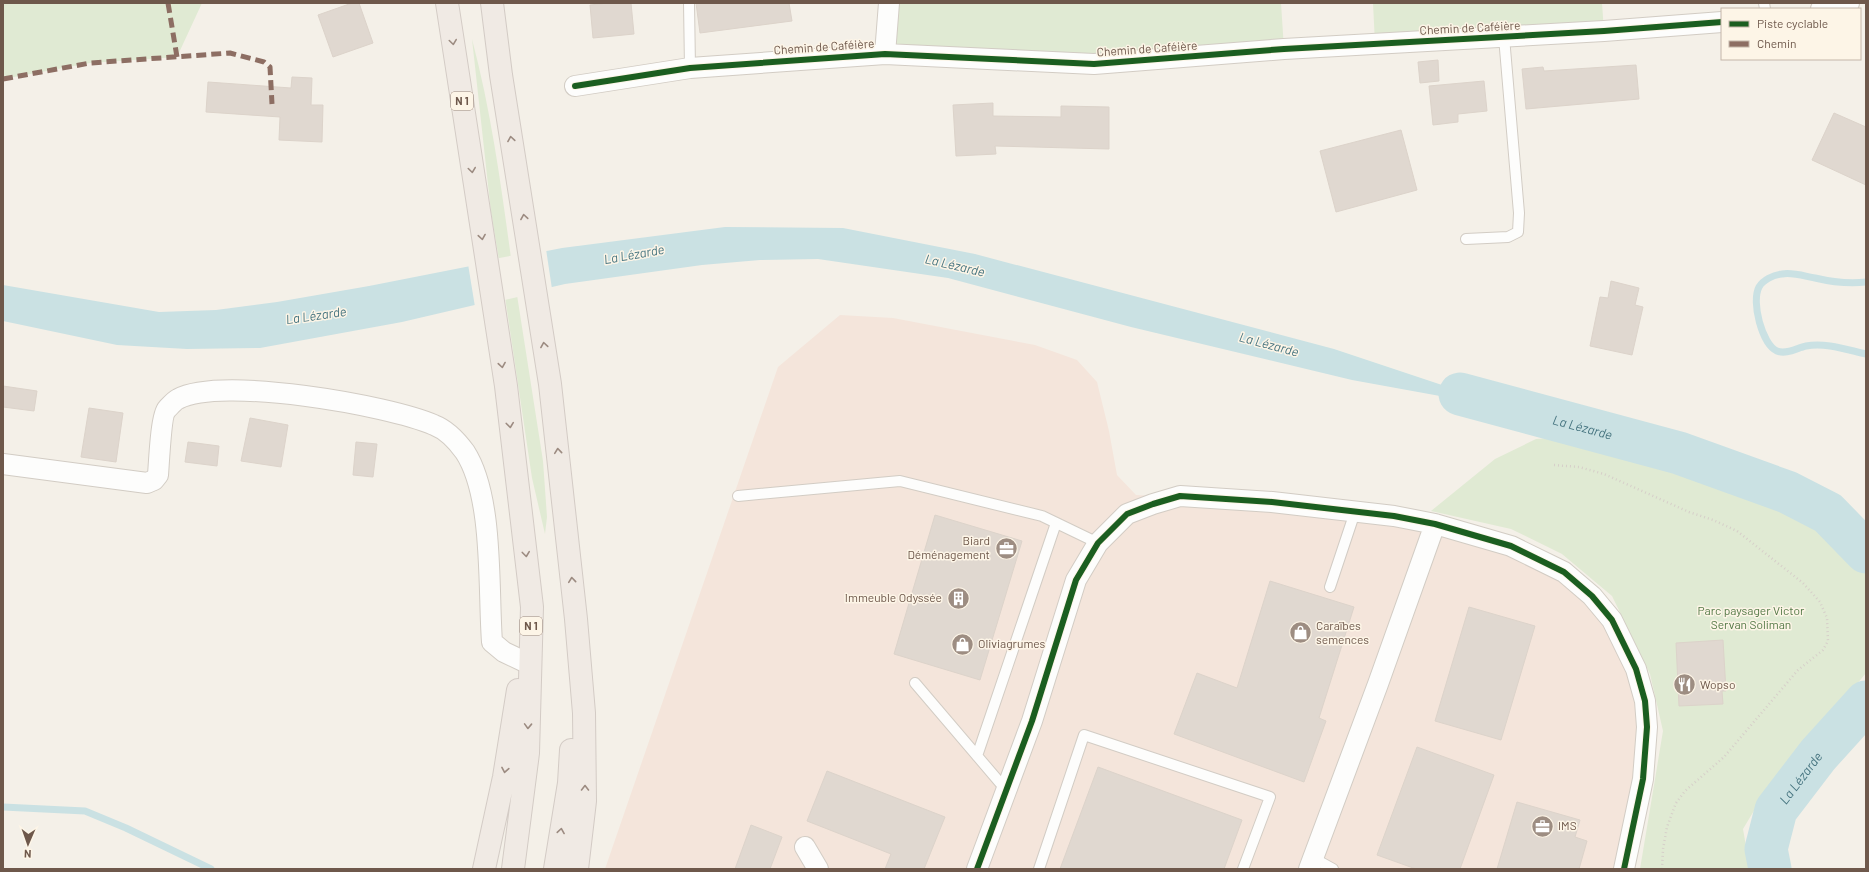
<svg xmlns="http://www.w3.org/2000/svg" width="1869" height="872" font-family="Barlow,sans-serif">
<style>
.commercial{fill:#f4e5db}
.green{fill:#e0ead3}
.water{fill:#cae1e3}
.pier{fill:#f4f0e8}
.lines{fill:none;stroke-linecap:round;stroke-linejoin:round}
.stream{stroke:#cae1e3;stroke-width:7}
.river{stroke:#cae1e3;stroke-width:43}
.building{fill:#e0d8d0;stroke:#dcd3ca}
.service-casing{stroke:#d2ccc4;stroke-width:12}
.minor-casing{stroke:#d2ccc4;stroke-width:22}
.trunk-casing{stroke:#d3cbc5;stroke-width:24}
.path{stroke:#d6cfc9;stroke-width:2.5;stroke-dasharray:1 3;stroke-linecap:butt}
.service{stroke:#fdfdfc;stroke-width:10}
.minor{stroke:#fdfdfc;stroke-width:20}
.trunk{stroke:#f0eae4;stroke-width:22}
.quiet{stroke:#8d6e63;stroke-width:5;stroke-dasharray:10 5;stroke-linecap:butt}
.cycleway-casing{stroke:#fdf5e7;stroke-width:8}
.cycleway{stroke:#1b5e20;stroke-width:6}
.oneway{stroke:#9c8b81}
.labels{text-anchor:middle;stroke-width:3;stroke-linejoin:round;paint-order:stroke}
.shield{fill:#fdf5e7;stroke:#99877a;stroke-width:1}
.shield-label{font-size:11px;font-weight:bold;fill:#6e584b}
.street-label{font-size:12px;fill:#6e584b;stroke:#fdf5e7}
.poi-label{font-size:12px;fill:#6e584b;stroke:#fdf5e7;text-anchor:start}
.park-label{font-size:12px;fill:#547947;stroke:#fdf5e7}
.water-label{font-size:13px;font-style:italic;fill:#477580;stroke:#fdf5e7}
</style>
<rect width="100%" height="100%" fill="#f4f0e8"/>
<!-- commercial -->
<path class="commercial" d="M 840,315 L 893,318 L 1035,345 L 1077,360 L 1097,382 L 1109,431 L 1117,475 L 1136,495 L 1272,502 L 1511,546 L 1592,596 L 1645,701 L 1624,869 L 605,869 L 778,367 Z"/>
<!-- green -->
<path class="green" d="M 3,3 L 202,3 L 177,57 L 90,63 L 3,79 Z
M 889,3 L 1281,3 L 1284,49 L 1094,64 L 885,54 Z
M 1373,3 L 1602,3 L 1604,31 L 1375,44 Z
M 472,39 C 491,111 501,184 511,258 L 499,260 L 491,212 Z
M 517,295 L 543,461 L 547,517 L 545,534 L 532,478 L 505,297 Z
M 1563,437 L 1597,443 L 1671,463 L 1750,488 L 1824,524 L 1849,544 L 1866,564 L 1866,673 L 1755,809 L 1743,829 L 1750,869 L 1640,869 L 1663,731 L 1650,674 L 1612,596 L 1562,554 L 1511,529 L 1431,511 L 1495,459 L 1536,439 Z"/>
<!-- water -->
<path class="water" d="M 725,227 L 843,228 L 975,254 L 1334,349 L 1517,410 L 1352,380 L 1131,327 L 948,278 L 818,259 L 760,260 L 702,265 L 565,284 L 402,322 L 260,348 L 187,349 L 117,345 L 3,321 L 3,285 L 159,312 L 216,310 L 277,302 L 369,286 L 562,248 Z"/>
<!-- pier -->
<path class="pier" d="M 546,249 L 552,289 L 475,307 L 468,264 Z"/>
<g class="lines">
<!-- stream -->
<path class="stream" d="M 1866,282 C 1849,284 1832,282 1815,278 C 1804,276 1792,272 1782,274 C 1773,275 1763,280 1759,287 C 1751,302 1762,344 1777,351 C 1786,355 1797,348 1806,346 C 1825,342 1848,350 1866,354
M 3,807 L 85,811 L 126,828 L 211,869"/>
<!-- river -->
<g class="river">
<path id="s1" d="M 1460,394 L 1679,453 L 1787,492 L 1828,513 L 1866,552"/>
<path id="s2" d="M 1770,869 L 1766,849 L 1776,810 L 1818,755 L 1866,702"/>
</g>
</g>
<!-- building -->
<path class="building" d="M 352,3 L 359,3 L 373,43 L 333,57 L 318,15 Z
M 608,3 L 631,3 L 634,34 L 593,38 L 590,5 Z
M 696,3 L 789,3 L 792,21 L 700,33 Z
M 1438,60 L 1439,81 L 1420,83 L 1418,62 Z
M 1636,65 L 1639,99 L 1526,109 L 1522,69 L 1543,67 L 1544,71 Z
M 292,77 L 312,78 L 311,105 L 323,105 L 322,142 L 279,140 L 280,117 L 206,112 L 208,82 L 291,88 Z
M 1484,81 L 1487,111 L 1458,114 L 1458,122 L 1433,125 L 1429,86 Z
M 993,103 L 993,116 L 1061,117 L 1061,106 L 1109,107 L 1109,149 L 995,146 L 996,154 L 956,156 L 953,105 Z
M 1834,113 L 1866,127 L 1866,185 L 1812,160 Z
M 1401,130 L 1417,190 L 1336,212 L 1320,151 Z
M 1611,281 L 1639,288 L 1635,305 L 1643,307 L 1632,355 L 1590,346 L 1600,297 L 1608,298 Z
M 3,386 L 37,391 L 34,411 L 3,407 Z
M 89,408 L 123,413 L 116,462 L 81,457 Z
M 250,418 L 288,425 L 281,467 L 241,461 Z
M 188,442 L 219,446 L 217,466 L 185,462 Z
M 356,442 L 377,444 L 373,477 L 353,475 Z
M 935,515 L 1022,541 L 980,680 L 894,654 Z
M 1270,581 L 1354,607 L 1319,718 L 1326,721 L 1304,782 L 1174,734 L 1197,673 L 1237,688 Z
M 1469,607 L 1535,626 L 1501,740 L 1435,721 Z
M 1723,640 L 1726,691 L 1722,691 L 1723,704 L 1679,706 L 1676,643 Z
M 1417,747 L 1494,775 L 1460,869 L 1416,869 L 1377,855 Z
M 1098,767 L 1242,820 L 1224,869 L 1060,869 Z
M 827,771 L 945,817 L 924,869 L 885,869 L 891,854 L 807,821 Z
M 1517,802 L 1580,820 L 1575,837 L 1587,841 L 1579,869 L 1497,869 Z
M 751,825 L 782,837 L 770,869 L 735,869 Z"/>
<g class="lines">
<defs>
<path id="service" d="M 689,3 L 690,68
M 1764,3 L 1765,9
M 1466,239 L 1508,237 L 1518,232 L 1519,213 L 1504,37
M 738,496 L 900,481 L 1042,516 L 1098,543
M 1330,587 L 1355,512
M 915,683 L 1007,791
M 977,756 L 1056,523
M 1313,858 L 1333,869
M 1039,869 L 1084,735 L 1270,797 L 1243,869"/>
<path id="minor" d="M 1821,9 L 1849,3
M 885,54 L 889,3
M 575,86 L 690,68 L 885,54 L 1094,64 L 1284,49 L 1604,31 L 1722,22
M 3,464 L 147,483 L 154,480 L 158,475 C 159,463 161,415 167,409 C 170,406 174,401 178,399 C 221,376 388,405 434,425 C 447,430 457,441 465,452 C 494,497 488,589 492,642 L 504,652 L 523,661
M 805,847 L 818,869
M 977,869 L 1032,721 L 1076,580 L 1098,543 L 1127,514 L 1153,504 L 1180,496 L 1272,502 L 1394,516 L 1435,524 L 1511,546 L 1564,572 L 1592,596 L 1612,620 L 1636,669 L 1645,701 L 1647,727 L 1643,779 L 1624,869
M 1309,869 L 1378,684 L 1435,524"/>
<path id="trunk" d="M 447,3 L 506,386 L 532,607 L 528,753 L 513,869
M 492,3 L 501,75 L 550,384 L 576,619 L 584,713 L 585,801 L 577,869
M 484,869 L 504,777 L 518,690
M 555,869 L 569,783 L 571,750"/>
</defs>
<!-- service casing -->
<use href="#service" class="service-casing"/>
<!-- minor casing -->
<use href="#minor" class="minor-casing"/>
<!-- trunk casing -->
<use href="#trunk" class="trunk-casing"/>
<!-- path -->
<path class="path" d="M 1554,465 L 1579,467 L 1604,474 L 1689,512 L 1713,520 L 1737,531 L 1803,583 L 1820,602 L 1827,618 L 1828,641 L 1823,650 L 1798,670 L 1724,757 L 1685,791 L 1676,803 L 1667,827 L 1663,849 L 1662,869"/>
<!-- service -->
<use href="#service" class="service"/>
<!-- minor -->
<use href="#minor" class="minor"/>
<!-- trunk -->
<use href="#trunk" class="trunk"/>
<!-- quiet -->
<path class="quiet" d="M 168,3 L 177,57
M 3,79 L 90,63 L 230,53 L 264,62 L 270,67 L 272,104"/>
<defs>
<path id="cycleway" d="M 575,86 L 690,68 L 885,54 L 1094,64 L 1284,49 L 1604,31 L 1722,22
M 977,869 L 1032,721 L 1076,580 L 1098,543 L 1127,514 L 1153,504 L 1180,496 L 1272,502 L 1394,516 L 1435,524 L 1511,546 L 1564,572 L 1592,596 L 1612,620 L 1636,669 L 1645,701 L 1647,727 L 1643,779 L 1624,869"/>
</defs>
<!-- cycleway casing -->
<use href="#cycleway" class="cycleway-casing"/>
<!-- cycleway -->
<use href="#cycleway" class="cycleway"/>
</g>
<!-- one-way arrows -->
<defs><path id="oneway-chevron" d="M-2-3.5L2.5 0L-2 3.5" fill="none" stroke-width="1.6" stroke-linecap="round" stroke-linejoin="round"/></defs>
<g class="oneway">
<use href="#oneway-chevron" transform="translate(453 42) rotate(82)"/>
<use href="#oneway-chevron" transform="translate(511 139) rotate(-99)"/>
<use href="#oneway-chevron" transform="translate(472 170) rotate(82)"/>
<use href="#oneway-chevron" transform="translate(524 217) rotate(-99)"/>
<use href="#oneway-chevron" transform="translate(482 237) rotate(81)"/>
<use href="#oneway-chevron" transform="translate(544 345) rotate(-99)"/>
<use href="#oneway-chevron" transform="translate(502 365) rotate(81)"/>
<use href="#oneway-chevron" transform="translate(510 425) rotate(83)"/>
<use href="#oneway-chevron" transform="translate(558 451) rotate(-96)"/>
<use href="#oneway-chevron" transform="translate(526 554) rotate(83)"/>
<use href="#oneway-chevron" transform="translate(572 580) rotate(-96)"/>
<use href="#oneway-chevron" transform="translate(528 726) rotate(92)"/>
<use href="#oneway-chevron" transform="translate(505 770) rotate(100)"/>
<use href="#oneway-chevron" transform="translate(585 788) rotate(-90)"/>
<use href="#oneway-chevron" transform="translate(561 831) rotate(-81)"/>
</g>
<!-- icons -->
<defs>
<symbol id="office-disc" viewBox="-11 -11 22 22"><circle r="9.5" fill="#9d8d82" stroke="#fdf5e7"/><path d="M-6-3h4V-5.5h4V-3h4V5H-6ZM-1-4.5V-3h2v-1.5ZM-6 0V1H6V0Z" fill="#fff"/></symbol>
<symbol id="building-disc" viewBox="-11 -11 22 22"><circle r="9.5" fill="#9d8d82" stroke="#fdf5e7"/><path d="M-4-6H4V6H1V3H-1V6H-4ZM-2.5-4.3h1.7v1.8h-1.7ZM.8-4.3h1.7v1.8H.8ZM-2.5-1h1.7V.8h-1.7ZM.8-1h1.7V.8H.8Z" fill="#fff"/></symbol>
<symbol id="shop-disc" viewBox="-11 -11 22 22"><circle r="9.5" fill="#9d8d82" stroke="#fdf5e7"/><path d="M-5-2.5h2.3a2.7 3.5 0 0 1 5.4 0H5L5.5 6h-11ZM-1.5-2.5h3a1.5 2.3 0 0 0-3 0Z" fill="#fff"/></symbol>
<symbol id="restaurant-disc" viewBox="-11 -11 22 22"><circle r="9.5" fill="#9d8d82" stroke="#fdf5e7"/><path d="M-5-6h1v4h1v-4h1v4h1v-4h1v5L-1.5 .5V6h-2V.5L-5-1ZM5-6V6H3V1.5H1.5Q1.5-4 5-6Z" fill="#fff"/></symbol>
</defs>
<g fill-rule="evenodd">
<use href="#office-disc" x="994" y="536" width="25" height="25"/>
<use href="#building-disc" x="946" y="586" width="25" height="25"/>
<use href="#shop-disc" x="1288" y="620" width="25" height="25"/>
<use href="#shop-disc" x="950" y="632" width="25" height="25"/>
<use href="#restaurant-disc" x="1672" y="672" width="25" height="25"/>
<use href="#office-disc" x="1530" y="814" width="25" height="25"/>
</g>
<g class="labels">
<!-- shield labels -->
<g class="shield">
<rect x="451" y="92" width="22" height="18" rx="3"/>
<rect x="520" y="617" width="22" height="18" rx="3"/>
</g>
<g class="shield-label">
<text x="462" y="105">N 1</text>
<text x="531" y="630">N 1</text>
</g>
<!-- street labels -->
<g class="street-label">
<text transform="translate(1470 28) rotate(-3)" y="4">Chemin de Caféière</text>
<text transform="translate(824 47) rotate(-4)" y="4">Chemin de Caféière</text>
<text transform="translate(1147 49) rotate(-4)" y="4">Chemin de Caféière</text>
</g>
<!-- poi labels -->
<g class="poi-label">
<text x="990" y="545" text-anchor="end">Biard<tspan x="990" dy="14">Déménagement</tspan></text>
<text x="942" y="602" text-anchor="end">Immeuble Odyssée</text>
<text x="1316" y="630">Caraïbes<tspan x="1316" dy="14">semences</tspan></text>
<text x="978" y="648">Oliviagrumes</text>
<text x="1700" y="689">Wopso</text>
<text x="1558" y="830">IMS</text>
</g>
<!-- park labels -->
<g class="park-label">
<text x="1751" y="615">Parc paysager Victor<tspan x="1751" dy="14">Servan Soliman</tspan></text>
</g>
<!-- water labels -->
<g class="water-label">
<text transform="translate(634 254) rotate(-10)" y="5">La Lézarde</text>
<text transform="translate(955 265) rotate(13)" y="5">La Lézarde</text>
<text transform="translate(316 315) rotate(-8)" y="5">La Lézarde</text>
<text transform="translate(1269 344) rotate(15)" y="5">La Lézarde</text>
<text dy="5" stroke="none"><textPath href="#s1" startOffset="127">La Lézarde</textPath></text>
<text dy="5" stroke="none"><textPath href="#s2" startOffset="101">La Lézarde</textPath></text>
</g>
</g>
<!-- border -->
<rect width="1869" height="872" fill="none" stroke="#6e584b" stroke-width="8"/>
<!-- legend -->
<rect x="1721" y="8" width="140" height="52" fill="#fdf5e7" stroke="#c4b6a9"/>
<rect x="1729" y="21" width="20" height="6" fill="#1b5e20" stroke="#c4b6a9"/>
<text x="1757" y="28" font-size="12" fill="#6e584b">Piste cyclable</text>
<rect x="1729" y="41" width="20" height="6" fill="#8d6e63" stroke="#c4b6a9"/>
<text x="1757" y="48" font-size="12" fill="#6e584b">Chemin</text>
<!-- north arrow -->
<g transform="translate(28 844) rotate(182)" stroke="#fdf5e7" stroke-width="3" paint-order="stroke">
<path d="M0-3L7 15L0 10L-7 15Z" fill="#6e584b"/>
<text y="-6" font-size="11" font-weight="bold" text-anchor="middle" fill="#6e584b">N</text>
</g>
</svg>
